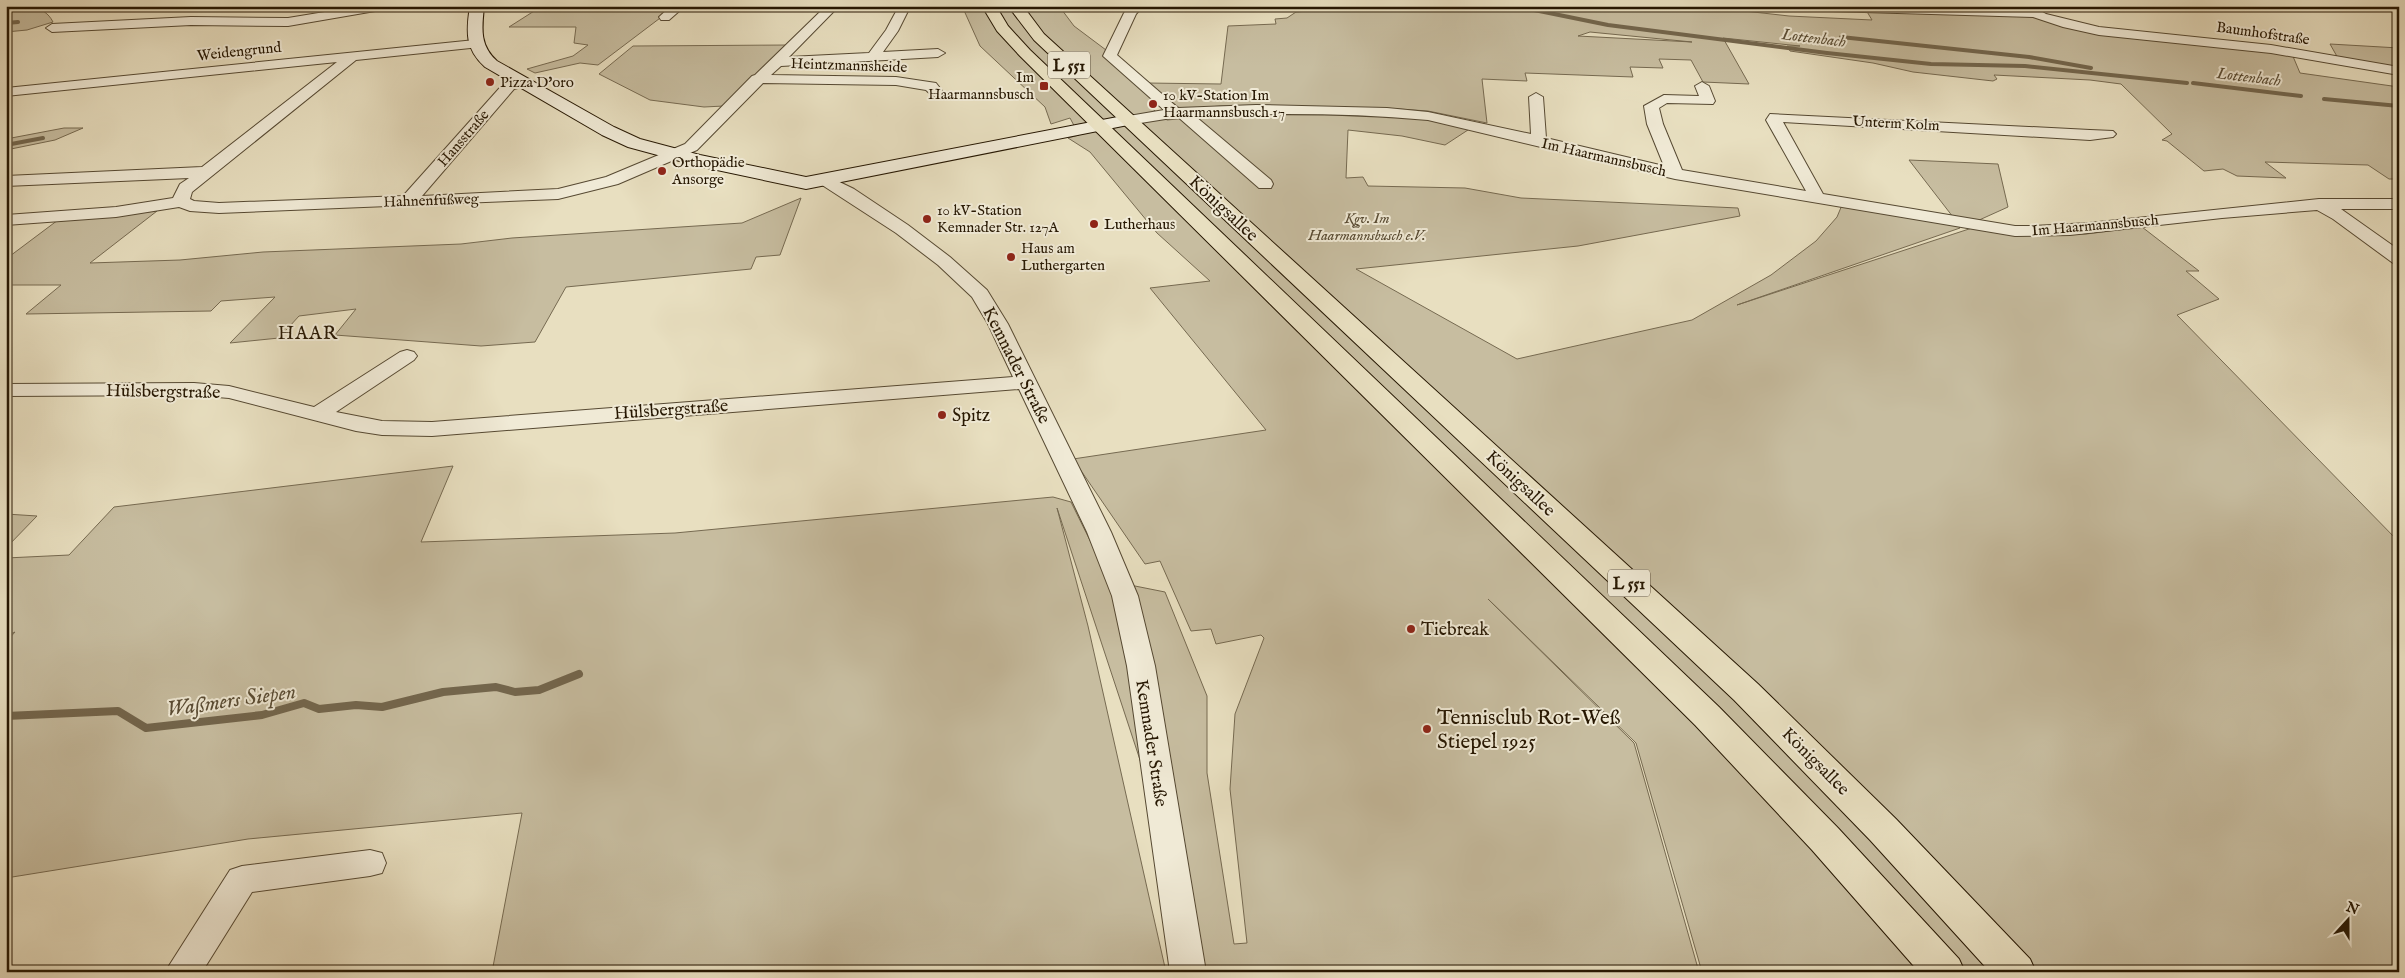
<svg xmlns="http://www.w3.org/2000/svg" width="2405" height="978" font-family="'IM FELL English',serif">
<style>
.green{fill:#c7bda0;stroke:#766a51;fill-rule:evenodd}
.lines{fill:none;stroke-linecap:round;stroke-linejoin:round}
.stream-far1{stroke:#73664d;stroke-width:4}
.stream{stroke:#73664d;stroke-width:8}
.street-casing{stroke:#564932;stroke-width:2}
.secondary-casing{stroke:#261702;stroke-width:2}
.primary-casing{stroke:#261702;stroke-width:2}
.street{fill:#f0ead6;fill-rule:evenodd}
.secondary{fill:#f0ead6;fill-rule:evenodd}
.primary{fill:#e8dfc0;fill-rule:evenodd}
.poi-dot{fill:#8f2418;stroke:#f0ead6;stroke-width:2}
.labels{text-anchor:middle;stroke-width:4;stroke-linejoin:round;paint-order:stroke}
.far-street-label{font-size:15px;fill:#261702;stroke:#f0ead6}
.far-poi-label{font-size:15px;fill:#261702;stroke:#f0ead6;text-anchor:start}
.far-park-label{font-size:15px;font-style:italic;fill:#564931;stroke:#f0ead6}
.far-water-label{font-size:16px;font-style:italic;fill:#594c34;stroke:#f0ead6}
.shield{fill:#f0ead6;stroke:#635642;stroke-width:1}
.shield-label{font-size:16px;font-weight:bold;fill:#261702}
.street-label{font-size:18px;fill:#261702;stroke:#f0ead6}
.poi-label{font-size:18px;fill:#261702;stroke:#f0ead6;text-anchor:start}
.neighbourhood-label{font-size:19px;letter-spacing:1px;fill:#261702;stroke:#f0ead6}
.near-poi-label{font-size:21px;fill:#261702;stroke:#f0ead6;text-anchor:start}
.near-water-label{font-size:22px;font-style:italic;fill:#594c34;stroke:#f0ead6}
</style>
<rect width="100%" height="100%" fill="#e8dfc0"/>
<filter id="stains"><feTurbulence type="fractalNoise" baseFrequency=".004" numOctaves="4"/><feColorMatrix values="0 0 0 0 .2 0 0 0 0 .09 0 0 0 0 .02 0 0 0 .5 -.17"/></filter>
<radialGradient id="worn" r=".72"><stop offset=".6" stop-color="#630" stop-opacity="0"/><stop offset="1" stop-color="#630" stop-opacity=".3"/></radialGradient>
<!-- green -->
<path class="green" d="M 6,6 C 24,6 44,4 53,22 L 27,30 L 6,32 Z
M 542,6 L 676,6 L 598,65 L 580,63 L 535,73 L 527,69 L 573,56 L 588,45 L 574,43 L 576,27 L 509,27 Z
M 962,6 L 1059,6 L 1074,26 L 1106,50 L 1105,56 L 1160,104 L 1150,107 L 1167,120 L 1240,113 L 1349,113 L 1418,117 L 1471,128 L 1445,145 L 1402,136 L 1348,130 L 1346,178 L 1363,177 L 1368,186 L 1465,188 L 1521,198 L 1738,208 L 1740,216 L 1578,246 L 1356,269 L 1517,359 L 1692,320 L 1771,275 L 1816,241 L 1837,217 L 1842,205 L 1957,225 L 1960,228 L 1737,305 L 1972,228 L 2035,236 L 2086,234 L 2142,227 L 2199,271 L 2186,271 L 2219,299 L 2177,315 L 2399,542 L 2399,972 L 1702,972 L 1636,743 L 1488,599 L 1634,743 L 1699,972 L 1206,972 L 1200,942 L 1057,508 L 1088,626 L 1166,972 L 492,972 L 522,813 L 248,839 L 6,878 L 6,642 L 15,632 L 6,636 L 6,558 L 69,555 L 114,507 L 453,466 L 421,542 L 675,533 L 1053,497 L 1071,502 L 1110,581 L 1165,592 L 1207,696 L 1207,773 L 1234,944 L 1247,943 L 1230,789 L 1235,714 L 1264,638 L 1261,635 L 1216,644 L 1211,629 L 1191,631 L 1160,561 L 1145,564 L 1073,459 L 1266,430 L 1150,288 L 1210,281 L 1157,233 L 1090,152 L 1068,138 L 1079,135 L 1070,118 L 1051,124 L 1045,107 L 980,46 Z
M 1318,6 L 1700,6 L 1789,16 L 1872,20 L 1866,10 L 2030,15 L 2075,27 L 2292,54 L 2300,73 L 2399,87 L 2399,179 L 2389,179 L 2368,165 L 2265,162 L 2286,178 L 2237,176 L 2223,169 L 2204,171 L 2167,141 L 2162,140 L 2172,134 L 2121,84 L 2090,80 L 1994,75 L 1997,79 L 1993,81 L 1913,72 L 1873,63 L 1790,51 L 1787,46 L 1800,46 L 1723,38 L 1749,84 L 1703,82 L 1691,60 L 1659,59 L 1663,68 L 1630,67 L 1633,77 L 1525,73 L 1527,81 L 1482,79 L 1487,123 L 1428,111 L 1384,108 L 1221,106 L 1181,109 L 1147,83 L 1221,84 L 1228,26 L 1276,24 L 1275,19 L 1287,18 L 1296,12 L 1320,10 ZM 1590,32 L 1692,42 L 1578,36 Z
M 2330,44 L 2399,48 L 2399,70 L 2339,60 Z
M 789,45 L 724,106 L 704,107 L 650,100 L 599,74 L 633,46 Z
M 64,128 L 83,128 L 55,140 L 6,150 L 6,139 Z
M 1909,160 L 1998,164 L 2008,207 L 1977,221 L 1953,217 Z
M 801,198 L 780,255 L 756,257 L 751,269 L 566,287 L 535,342 L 481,346 L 335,335 L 356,309 L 299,316 L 279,338 L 230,343 L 275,297 L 221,301 L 211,311 L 26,314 L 61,285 L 6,285 L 6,259 L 58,220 L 157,211 L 90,263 L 180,260 L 263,252 L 461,244 L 512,238 L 742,223 Z
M 6,514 L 37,516 L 6,548 Z"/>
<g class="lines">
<!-- stream-far1 -->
<path class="stream-far1" d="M 1515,6 L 1608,25 L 1827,53 L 1931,64 L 2025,66 L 2187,83
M 6,23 L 18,22
M 1841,37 L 2029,57 L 2091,68
M 2193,83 L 2301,96
M 2324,99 L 2399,106
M 6,145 L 43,138"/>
<!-- stream -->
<path class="stream" d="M 6,716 L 118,711 L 146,728 L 262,715 L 304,703 L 319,709 L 356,705 L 382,707 L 443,692 L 496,687 L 515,692 L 539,690 L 579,674"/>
<defs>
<path id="street" d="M 361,6 L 387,6 L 381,10 L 288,26 L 191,25 L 52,32 L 46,28 L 52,24 L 191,17 L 288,18 Z
M 671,6 L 685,6 L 669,20 L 661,20 L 659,17 Z
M 826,6 L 839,6 L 789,57 L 869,53 L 886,30 L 899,6 L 907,6 L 909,9 L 898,31 L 883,52 L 938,49 L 945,53 L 938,57 L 781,66 L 771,75 L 896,77 L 936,83 L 943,92 L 941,95 C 934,97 931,95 926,90 L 896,85 L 763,83 L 697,150 L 618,184 L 558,199 L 219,213 L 190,211 L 179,207 L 116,217 L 6,225 L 6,215 L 116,207 L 173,198 L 180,184 L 189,178 L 6,186 L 6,176 L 202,167 L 337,62 L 6,96 L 6,88 L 475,40 L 482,44 L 480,47 L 356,60 L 192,192 L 190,199 L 194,201 L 219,203 L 403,196 L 504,83 L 524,78 L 531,82 L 529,85 L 514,89 L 422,196 L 558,189 L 606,177 L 685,144 L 752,76 L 755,75 Z
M 1130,6 L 1143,6 L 1136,14 L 1117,55 L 1178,108 L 1256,105 L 1387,108 L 1428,112 L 1531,134 L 1529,97 L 1536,93 L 1543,97 L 1546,138 L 1664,166 L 1647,124 L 1644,106 L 1664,95 L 1699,96 L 1695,86 L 1702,82 L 1709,86 L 1715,101 L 1713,104 L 1667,103 L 1659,108 L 1663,124 L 1682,170 L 1806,191 L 1766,120 L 1770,114 L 2090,130 L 2113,131 L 2116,134 L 2113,137 L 2090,140 L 1783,122 L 1823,194 L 2015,226 L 2033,226 L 2089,223 L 2319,199 L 2399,199 L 2399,209 L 2341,209 L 2399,250 L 2399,264 L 2393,263 L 2333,219 L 2317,210 L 2222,218 L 2070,235 L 2015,236 L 1675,179 L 1428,120 C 1351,113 1272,113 1195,116 L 1271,180 L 1273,184 L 1271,188 L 1259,188 L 1178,117 L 1128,125 L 1123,123 L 1120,120 L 1123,117 L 1164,110 L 1103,56 L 1124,13 Z
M 1790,6 L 2019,9 L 2017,6 L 2032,6 L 2046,14 L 2099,27 L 2271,45 L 2399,67 L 2399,75 L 2271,53 L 2099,35 L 2063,27 L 2033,17 L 1796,10 Z
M 825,175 L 854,189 L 908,225 L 950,257 L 987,290 L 1008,324 L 1111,532 L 1138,596 L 1155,666 L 1206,972 L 1170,972 L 1127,666 L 1112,596 L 1087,532 L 1019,389 L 432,436 L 382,435 L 356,431 L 229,398 L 194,395 L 6,396 L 6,384 L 194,383 L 229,386 L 314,407 L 400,352 L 407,350 L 414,352 L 417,356 L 414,360 L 336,412 L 382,421 L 432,422 L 1013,377 L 988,324 L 972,297 L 938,265 L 896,233 L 819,183 L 817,180 L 819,177 Z
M 370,850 L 382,853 L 386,863 L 382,873 L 370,876 L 252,892 L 202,972 L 165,972 L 230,870 L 242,866 Z"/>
<path id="secondary" d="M 470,6 L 484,6 C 482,28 479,45 497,61 L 614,127 L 640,139 L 700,155 L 806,177 L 1128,115 L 1134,116 L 1137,120 L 1134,124 L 1128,125 L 806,189 L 698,166 L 628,147 L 602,135 L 485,67 C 465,49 466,32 470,6 Z"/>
<path id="primary" d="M 982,6 L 996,6 L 1008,26 L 1030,50 L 1719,707 L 1838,828 L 1959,959 L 1965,972 L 1919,972 L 1812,850 L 1695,725 L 1020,56 L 997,31 Z
M 1008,6 L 1023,6 L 1044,34 L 1758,684 L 1896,819 L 2030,959 L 2036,972 L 1990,972 L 1870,840 L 1734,700 L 1034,40 Z"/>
</defs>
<!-- street casing -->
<use href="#street" class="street-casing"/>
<!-- secondary casing -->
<use href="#secondary" class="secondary-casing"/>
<!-- primary casing -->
<use href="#primary" class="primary-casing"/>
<!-- street -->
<use href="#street" class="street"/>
<!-- secondary -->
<use href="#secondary" class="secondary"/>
<!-- primary -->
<use href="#primary" class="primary"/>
</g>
<!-- markers -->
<g class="poi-dot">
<circle cx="490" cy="82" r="5"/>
<rect x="1039" y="81" width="10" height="10" rx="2.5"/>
<circle cx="1153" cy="104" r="5"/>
<circle cx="662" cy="171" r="5"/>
<circle cx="927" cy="219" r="5"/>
<circle cx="1094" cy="224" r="5"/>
<circle cx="1011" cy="257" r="5"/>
<circle cx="942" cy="415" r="5"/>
<circle cx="1411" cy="629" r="5"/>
<circle cx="1427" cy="729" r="5"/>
</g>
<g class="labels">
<!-- far-street labels -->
<g class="far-street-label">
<text transform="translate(2263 33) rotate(8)" y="5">Baumhofstraße</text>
<text transform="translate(239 51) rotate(-6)" y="5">Weidengrund</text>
<text transform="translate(849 65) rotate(2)" y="5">Heintzmannsheide</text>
<text transform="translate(1896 123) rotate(3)" y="5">Unterm Kolm</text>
<text transform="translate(463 138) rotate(-49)" y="5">Hansstraße</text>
<text transform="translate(1604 157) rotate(13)" y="5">Im Haarmannsbusch</text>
<text transform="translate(431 200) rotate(-2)" y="5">Hahnenfußweg</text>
<text transform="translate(2095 225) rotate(-5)" y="5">Im Haarmannsbusch</text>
</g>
<!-- far-poi labels -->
<g class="far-poi-label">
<text x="1034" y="82" text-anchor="end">Im<tspan x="1034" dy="17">Haarmannsbusch</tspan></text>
<text x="500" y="87">Pizza D'oro</text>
<text x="1163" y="100">10 kV-Station Im<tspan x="1163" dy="17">Haarmannsbusch 17</tspan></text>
<text x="672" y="167">Orthopädie<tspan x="672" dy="17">Ansorge</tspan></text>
<text x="937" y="215">10 kV-Station<tspan x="937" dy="17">Kemnader Str. 127A</tspan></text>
<text x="1104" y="229">Lutherhaus</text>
<text x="1021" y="253">Haus am<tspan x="1021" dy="17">Luthergarten</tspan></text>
</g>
<!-- far-park labels -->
<g class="far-park-label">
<text x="1367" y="223">Kgv. Im<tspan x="1367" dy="17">Haarmannsbusch e.V.</tspan></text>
</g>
<!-- far-water labels -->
<g class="far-water-label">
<text transform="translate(1814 37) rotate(7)" y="6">Lottenbach</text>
<text transform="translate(2249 76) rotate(7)" y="6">Lottenbach</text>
</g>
<!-- shield labels -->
<g class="shield">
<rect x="1048" y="51.5" width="42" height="27" rx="4"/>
<rect x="1608" y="569.5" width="42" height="27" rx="4"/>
</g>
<g class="shield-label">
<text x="1069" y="71">L 551</text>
<text x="1629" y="589">L 551</text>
</g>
<!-- street labels -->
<g class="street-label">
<text transform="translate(1224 208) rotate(43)" y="6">Königsallee</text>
<text transform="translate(1017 365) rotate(63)" y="6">Kemnader Straße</text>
<text transform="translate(163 391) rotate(1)" y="6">Hülsbergstraße</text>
<text transform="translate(671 409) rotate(-4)" y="6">Hülsbergstraße</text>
<text transform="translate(1521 483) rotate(43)" y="6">Königsallee</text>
<text transform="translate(1152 743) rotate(81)" y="6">Kemnader Straße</text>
<text transform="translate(1816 761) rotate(45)" y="6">Königsallee</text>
</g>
<!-- poi labels -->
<g class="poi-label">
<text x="952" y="421">Spitz</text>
<text x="1421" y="635">Tiebreak</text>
</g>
<!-- neighbourhood labels -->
<g class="neighbourhood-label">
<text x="308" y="339">HAAR</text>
</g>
<!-- near-poi labels -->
<g class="near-poi-label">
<text x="1437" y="724">Tennisclub Rot-Weß<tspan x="1437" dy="24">Stiepel 1925</tspan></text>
</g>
<!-- near-water labels -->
<g class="near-water-label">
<text transform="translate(231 699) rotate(-8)" y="8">Waßmers Siepen</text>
</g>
</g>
<!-- margin -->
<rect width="2405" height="978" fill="none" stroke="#e8dfc0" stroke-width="25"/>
<rect x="8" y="8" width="2390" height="963" fill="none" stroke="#261702" stroke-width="2.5"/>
<rect x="12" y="12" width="2380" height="953" fill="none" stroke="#261702"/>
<!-- north arrow -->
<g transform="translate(2348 920) rotate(21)" stroke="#f0ead6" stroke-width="4" paint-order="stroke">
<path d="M0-4L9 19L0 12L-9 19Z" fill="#261702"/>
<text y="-8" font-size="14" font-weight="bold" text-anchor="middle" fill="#261702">N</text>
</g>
<rect width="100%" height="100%" filter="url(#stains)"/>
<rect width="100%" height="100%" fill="url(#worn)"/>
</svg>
